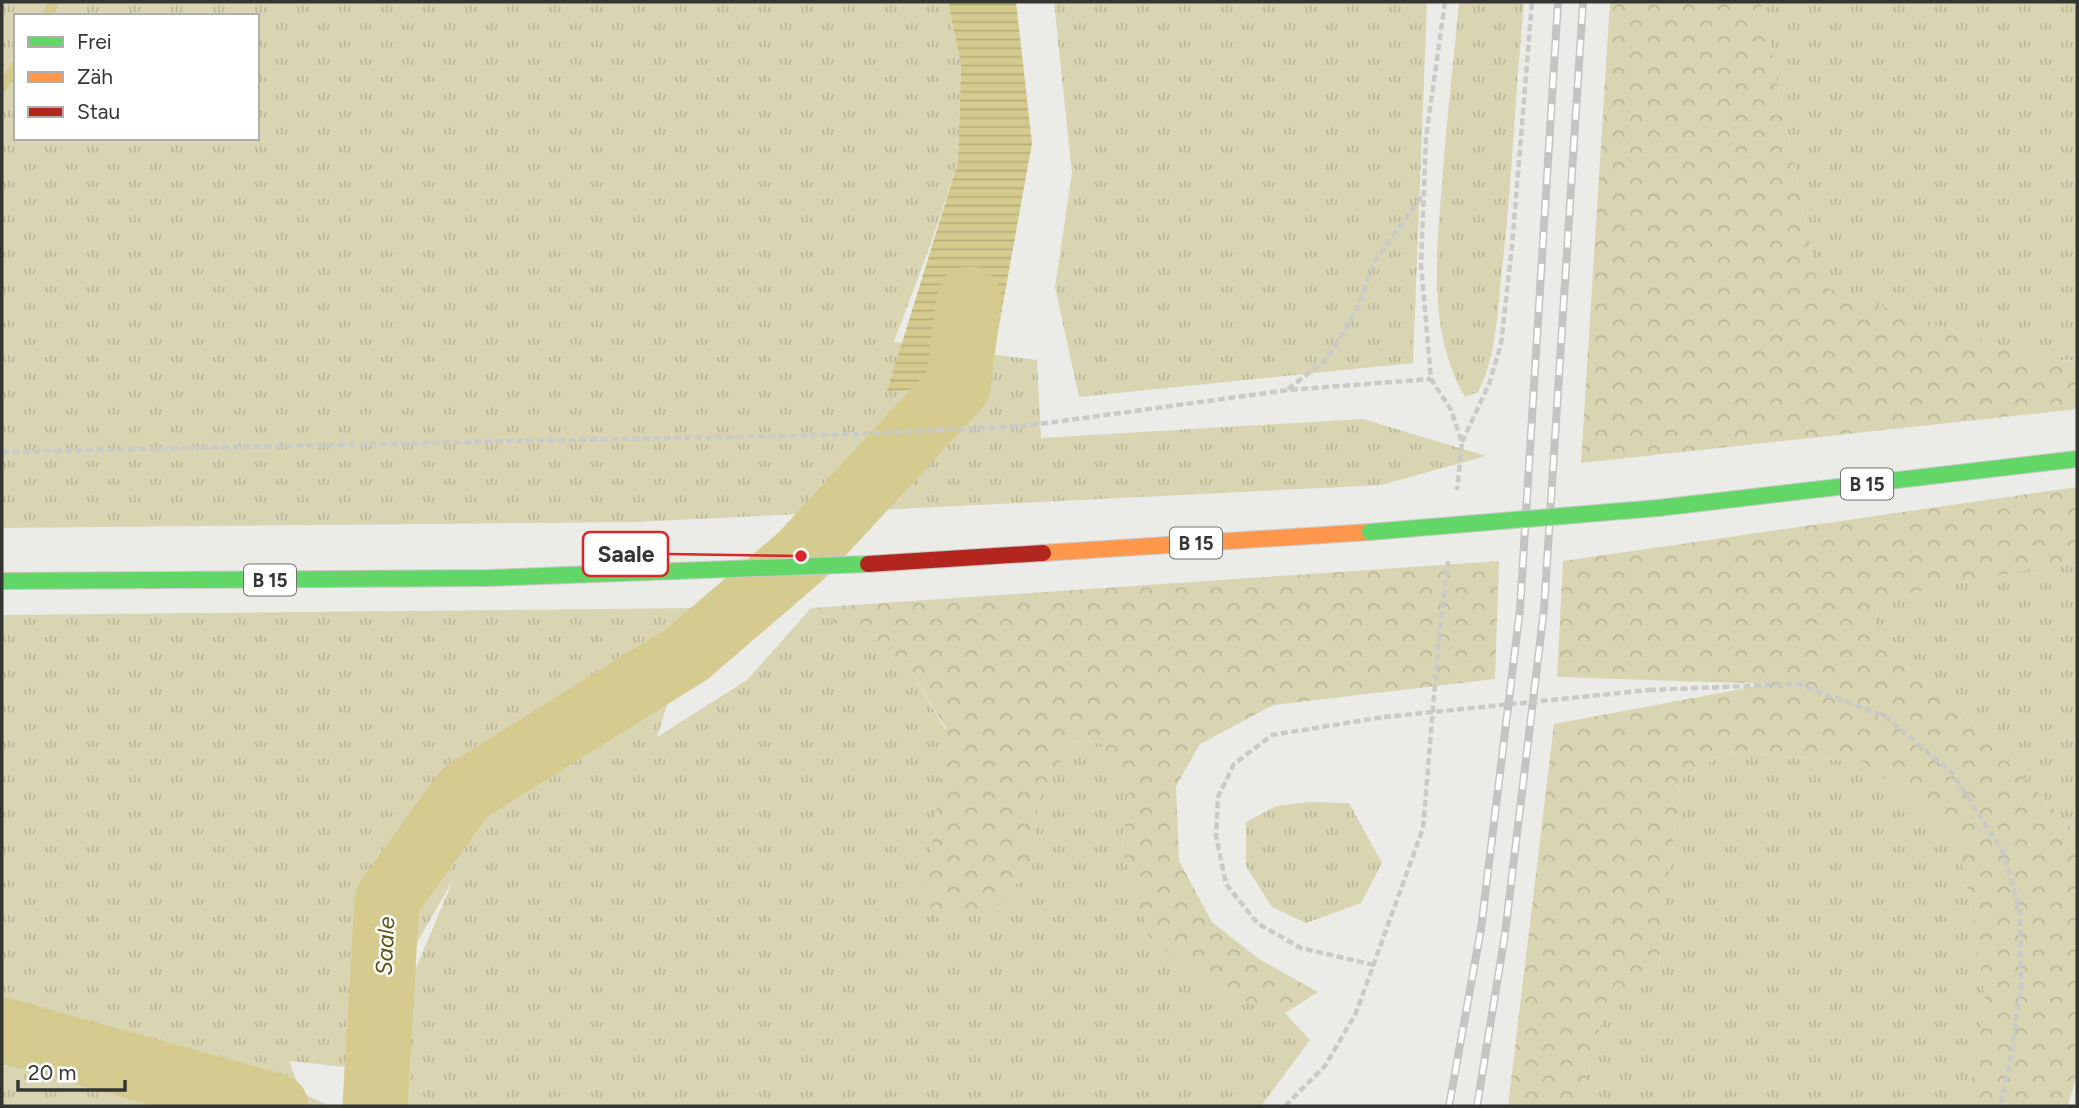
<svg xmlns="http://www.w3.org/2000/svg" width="2079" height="1108" font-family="Figtree,sans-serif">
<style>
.grass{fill:url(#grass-tufts);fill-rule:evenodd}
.forest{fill:url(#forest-crowns)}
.water{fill:url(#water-rules)}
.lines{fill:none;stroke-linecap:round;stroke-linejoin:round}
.stream{stroke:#d5cb8f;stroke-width:10}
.river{stroke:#d5cb8f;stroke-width:65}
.fast-casing{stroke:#c8c8c6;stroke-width:18}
.slow-casing{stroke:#c8c8c6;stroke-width:18}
.jam-casing{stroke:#c8c8c6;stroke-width:18}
.path{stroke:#cacac9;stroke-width:4.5;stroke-dasharray:7 3.5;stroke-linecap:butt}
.fast{stroke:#63d668;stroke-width:16}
.slow{stroke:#ff974d;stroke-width:16}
.jam{stroke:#b3261e;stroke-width:16}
.rail-casing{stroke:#c4c4c3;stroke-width:8}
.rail{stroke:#fff;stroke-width:5;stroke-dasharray:16;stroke-linecap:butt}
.fast-bridge-casing{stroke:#c8c8c6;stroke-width:18;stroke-linecap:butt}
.path-bridge{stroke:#cacac9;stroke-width:4.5;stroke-dasharray:7 3.5;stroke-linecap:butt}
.fast-bridge{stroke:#63d668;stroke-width:16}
.labels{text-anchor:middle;stroke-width:5;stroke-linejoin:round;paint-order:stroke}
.shield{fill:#fff;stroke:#727270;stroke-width:2}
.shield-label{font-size:19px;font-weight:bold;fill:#353533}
.water-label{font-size:23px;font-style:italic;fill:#5d5313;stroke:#fff}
.leader{fill:none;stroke:#d62828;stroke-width:2.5}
.callout-dot{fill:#d62828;stroke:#fff;stroke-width:2.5}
.callout{fill:#fff;stroke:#d62828;stroke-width:2.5}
.callout-label{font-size:23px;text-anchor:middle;font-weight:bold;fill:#353533}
</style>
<defs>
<pattern id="grass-tufts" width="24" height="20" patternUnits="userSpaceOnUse" patternTransform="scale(1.75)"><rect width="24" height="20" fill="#d9d4b2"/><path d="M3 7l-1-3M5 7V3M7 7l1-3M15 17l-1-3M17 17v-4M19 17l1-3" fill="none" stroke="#bbb79a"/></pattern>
<pattern id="forest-crowns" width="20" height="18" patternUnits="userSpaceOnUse" patternTransform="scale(1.75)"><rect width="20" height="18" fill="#d9d4b2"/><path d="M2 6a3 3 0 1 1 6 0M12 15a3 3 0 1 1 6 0" fill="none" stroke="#bbb79a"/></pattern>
<pattern id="water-rules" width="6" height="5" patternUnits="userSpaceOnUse" patternTransform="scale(1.75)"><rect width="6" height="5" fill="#d5cb8f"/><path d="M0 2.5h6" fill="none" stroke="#b7af7c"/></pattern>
</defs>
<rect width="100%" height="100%" fill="#ebebe8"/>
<!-- grass -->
<path class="grass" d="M 2,2 L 948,2 L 961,65 L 958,162 L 930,246 L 894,342 L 1037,360 L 1041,438 L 1363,419 L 1486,456 L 1381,485 L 636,522 L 2,528 ZM 16,16 L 257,16 L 257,138 L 16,138 Z
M 1054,2 L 1427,2 L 1413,363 L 1079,397 L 1055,287 L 1072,173 Z
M 1459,2 L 1524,2 C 1515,94 1512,186 1501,278 C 1497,317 1496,357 1478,392 L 1465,397 C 1426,330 1437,246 1443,172 C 1447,115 1454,58 1459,2 Z
M 1761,2 L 2077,2 L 2077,360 L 2045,361 L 1818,285 Z
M 2077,560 L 2077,834 L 1957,706 L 1871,641 L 1880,599 Z
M 697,608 L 657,737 L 747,680 L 811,608 L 909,669 L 1030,869 L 1039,797 L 1073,741 L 1100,743 L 1129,787 L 1122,848 L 1220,993 L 1285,1013 L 1310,1040 L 1261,1106 L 392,1106 L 401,1004 L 453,880 L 345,1067 L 289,1061 L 301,1093 L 330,1106 L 2,1106 L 2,615 Z
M 1728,752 L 1863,762 L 1954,830 L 1970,900 L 1986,1005 L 1966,1106 L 1583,1106 L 1581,1097 L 1607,1001 L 1658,969 L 1681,778 Z
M 1309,802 L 1349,803 L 1382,863 L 1361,903 L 1306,923 L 1272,907 L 1246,866 L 1246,822 L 1276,806 Z"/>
<!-- forest -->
<path class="forest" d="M 1610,2 L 1761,2 L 1818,285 L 2045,361 L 2077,360 L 2077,409 L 1581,463 Z
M 2077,487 L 2077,560 L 1880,599 L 1871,641 L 1957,706 L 2077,834 L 2077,1074 L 2068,1106 L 2006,1106 L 2006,1103 L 2003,1106 L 1966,1106 L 1986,1005 L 1970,900 L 1954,830 L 1863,762 L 1728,752 L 1681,778 L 1658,969 L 1607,1001 L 1581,1097 L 1583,1106 L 1508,1106 L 1554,724 L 1768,684 L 1557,677 L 1563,561 Z
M 1499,561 L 1495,679 L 1273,705 L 1200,744 L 1176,786 L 1179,861 L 1212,922 L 1259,959 L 1318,992 L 1285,1013 L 1220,993 L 1149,937 L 1122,848 L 1129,787 L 1100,743 L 1073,741 L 1039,797 L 1030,869 L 991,914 L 924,912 L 946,728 L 909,669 L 811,608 Z"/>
<!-- water -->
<path class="water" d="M 948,2 L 1016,2 L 1032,143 L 988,387 L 887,391 L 958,162 L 961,65 Z"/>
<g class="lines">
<!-- stream -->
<path class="stream" d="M 46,16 L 54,2
M 2,88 L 16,65"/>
<!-- river -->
<path class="river" d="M 2,1030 L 276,1106
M 375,1106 L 387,900 L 465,792 L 687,654 L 801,556 L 958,386 L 969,299"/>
<defs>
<path id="fast" d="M 1658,508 L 2077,459
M 2,581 L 488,578 L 868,564"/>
<path id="slow" d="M 1043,553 L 1370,532"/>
<path id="jam" d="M 868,564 L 1043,553"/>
</defs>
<!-- fast casing -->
<use href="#fast" class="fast-casing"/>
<!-- slow casing -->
<use href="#slow" class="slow-casing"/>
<!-- jam casing -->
<use href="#jam" class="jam-casing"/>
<!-- path -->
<path class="path" d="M 1445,2 L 1426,137 L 1421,264 L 1431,379 L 1451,410 L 1462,443 L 1457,490
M 1288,389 L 1327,359 L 1358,308 L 1374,262 L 1425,192
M 1462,442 L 1489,384 L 1501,344 L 1512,247 L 1532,2
M 2,452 L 859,434 L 1025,426 L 1288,390 L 1431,379
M 1649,690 L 1798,684 L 1885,716 L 1952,773 L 2003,852 L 2020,912 L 2021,985 L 2010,1062 L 2000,1106
M 1374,965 L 1301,948 L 1257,923 L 1226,884 L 1216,836 L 1218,797 L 1234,764 L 1272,735 L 1384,717
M 1285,1106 L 1325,1066 L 1356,1013 L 1423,828 L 1438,648 L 1448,561"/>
<!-- fast -->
<use href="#fast" class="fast"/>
<!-- slow -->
<use href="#slow" class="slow"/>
<!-- jam -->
<use href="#jam" class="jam"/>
<defs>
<path id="rail" d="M 1449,1106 L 1481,929 L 1520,609 L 1558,2
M 1477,1106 L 1505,934 L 1544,609 L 1583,2"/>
</defs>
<!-- rail casing -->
<use href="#rail" class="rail-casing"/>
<!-- rail -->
<use href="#rail" class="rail"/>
<defs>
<path id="fast-bridge" d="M 1370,532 L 1658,508"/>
</defs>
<!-- fast-bridge casing -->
<use href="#fast-bridge" class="fast-bridge-casing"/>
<!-- path-bridge -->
<path class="path-bridge" d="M 1384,717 L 1649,690"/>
<!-- fast-bridge -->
<use href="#fast-bridge" class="fast-bridge"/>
</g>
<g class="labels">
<!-- shield labels -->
<g class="shield">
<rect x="1841" y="468.5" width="52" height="31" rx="5"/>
<rect x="1170" y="527.5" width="52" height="31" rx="5"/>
<rect x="244" y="564.5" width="52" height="31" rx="5"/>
</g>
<g class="shield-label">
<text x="1867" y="491">B 15</text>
<text x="1196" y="550">B 15</text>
<text x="270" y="587">B 15</text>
</g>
<!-- water labels -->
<g class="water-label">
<text transform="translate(385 946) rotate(-87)" y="8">Saale</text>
</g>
</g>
<!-- callouts -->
<path class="leader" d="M801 556L668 554"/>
<circle class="callout-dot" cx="801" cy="556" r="7"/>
<rect class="callout" x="583" y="532" width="85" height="44" rx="7"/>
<g class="callout-label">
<text x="626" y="562">Saale</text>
</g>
<!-- border -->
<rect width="2079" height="1108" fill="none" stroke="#353533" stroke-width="7"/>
<!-- legend -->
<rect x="14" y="14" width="245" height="126" fill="#ffffff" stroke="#aeaead" stroke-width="2"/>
<rect x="28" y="37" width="35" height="10" fill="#63d668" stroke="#aeaead" stroke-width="2"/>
<text x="77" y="49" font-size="21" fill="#353533">Frei</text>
<rect x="28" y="72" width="35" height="10" fill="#ff974d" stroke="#aeaead" stroke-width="2"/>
<text x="77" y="84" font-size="21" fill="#353533">Zäh</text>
<rect x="28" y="107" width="35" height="10" fill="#b3261e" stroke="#aeaead" stroke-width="2"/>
<text x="77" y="119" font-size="21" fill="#353533">Stau</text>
<!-- scale -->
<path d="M18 1080v10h107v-10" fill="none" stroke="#353533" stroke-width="3.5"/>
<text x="28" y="1080" font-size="21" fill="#353533" stroke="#ffffff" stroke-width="5" paint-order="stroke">20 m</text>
</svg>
